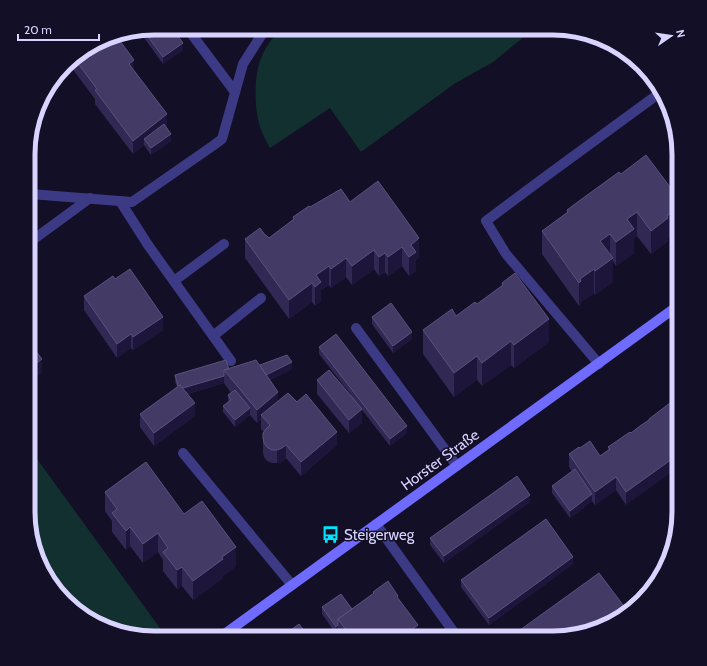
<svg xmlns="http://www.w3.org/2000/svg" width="707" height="666" font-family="Cabin,sans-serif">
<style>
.green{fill:#12302f}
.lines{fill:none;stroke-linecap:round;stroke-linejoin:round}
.service{stroke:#3d3a85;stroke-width:10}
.minor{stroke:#3d3a85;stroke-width:10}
.secondary{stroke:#6f6bff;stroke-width:10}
.wall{fill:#312854}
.shaded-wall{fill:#1d163a}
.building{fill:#433a66;stroke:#5a527e}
.labels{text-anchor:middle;stroke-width:3;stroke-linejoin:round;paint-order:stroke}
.street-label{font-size:15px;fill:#d9d4ff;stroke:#130f26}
.poi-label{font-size:15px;fill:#d9d4ff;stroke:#130f26;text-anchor:start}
.rim{fill:none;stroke:#d9d4ff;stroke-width:5}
</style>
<rect width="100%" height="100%" fill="#130f26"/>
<!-- green -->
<path class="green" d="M 281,28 L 535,28 L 493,62 L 454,84 L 361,152 L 330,108 L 270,148 C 266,140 261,132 259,123 C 254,106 254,72 262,56 C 266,46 274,36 281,28 Z
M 29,448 L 165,635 L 162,638 L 154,638 L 99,625 L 59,595 L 38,560 L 28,520 Z"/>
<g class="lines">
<!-- service -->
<path class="service" d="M 187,28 L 235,92
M 120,201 L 148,245 L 231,361
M 30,242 L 90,198
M 174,281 L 224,244
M 356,328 L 457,466
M 213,336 L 261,298
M 599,364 L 506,254 L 486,221 L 549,174 L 661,92
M 183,453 L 292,585"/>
<!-- minor -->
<path class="minor" d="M 30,194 L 132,202 L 214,145 L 222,139 L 243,64 L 266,28
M 376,524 L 458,638"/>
<!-- secondary -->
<path class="secondary" d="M 219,638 L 679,305"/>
</g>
<!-- wall -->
<path class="wall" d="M 154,28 L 183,50 L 163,64 L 139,31 Z
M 113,35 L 167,128 L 171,141 L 151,155 L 144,145 L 133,154 L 95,104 L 95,99 L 68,63 L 71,59 Z
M 619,172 L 668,239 L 668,241 L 651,254 L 637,236 L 634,238 L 634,253 L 616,266 L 613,261 L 613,282 L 595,295 L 594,293 L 581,302 L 581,305 L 579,306 L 542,254 L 542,231 L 567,213 L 567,210 Z
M 350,202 L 419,257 L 416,260 L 416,271 L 409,276 L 402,266 L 388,276 L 385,272 L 379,276 L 374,269 L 352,285 L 346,277 L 331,288 L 329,285 L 321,290 L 321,301 L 315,306 L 312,302 L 289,319 L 245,258 L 245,239 L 265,235 L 269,238 L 293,220 L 293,217 L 310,207 Z
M 502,283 L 549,342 L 514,368 L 511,365 L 482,386 L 477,380 L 454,397 L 423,354 L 423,330 L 456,316 L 477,304 L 502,286 Z
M 84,296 L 163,330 L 133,350 L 131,348 L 117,358 L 84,310 Z
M 372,317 L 412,339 L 393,353 L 372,324 Z
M 319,347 L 407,433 L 390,446 L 362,410 L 362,423 L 349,433 L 317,394 L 317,380 L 351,395 L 319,354 Z
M 260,365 L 292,369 L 270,380 L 278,401 L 337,445 L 301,476 L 286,458 L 282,462 L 277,463 L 272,463 L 267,461 L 264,457 L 263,452 L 263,438 L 264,432 L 261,429 L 261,419 L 257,423 L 250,415 L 235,427 L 223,412 L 223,406 L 228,402 L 228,395 L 231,393 L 224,383 L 188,394 L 195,416 L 154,446 L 140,427 L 140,414 L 177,387 L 175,382 L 175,375 Z
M 670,403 L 626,505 L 616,490 L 595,505 L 592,501 L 570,518 L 552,493 L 552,486 L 572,472 L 569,467 L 569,454 L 580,448 L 600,456 L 608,450 L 608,447 L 631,433 L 649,420 L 649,419 Z
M 105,492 L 184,514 L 236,566 L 223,576 L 223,578 L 193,600 L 182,586 L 177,589 L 163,571 L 163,560 L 158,552 L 143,563 L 130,546 L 126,550 L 112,532 L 112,521 L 105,511 Z
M 530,502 L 444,563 L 430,545 L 430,538 Z
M 573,564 L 489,625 L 461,587 L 461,580 Z
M 398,598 L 418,638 L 342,638 L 338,632 L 336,634 L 322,614 L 322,607 L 352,609 Z"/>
<!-- shaded-wall -->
<path class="shaded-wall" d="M 183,43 L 183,50 L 163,64 L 163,57 Z
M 134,60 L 134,73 L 129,64 Z
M 167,114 L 167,128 L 147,143 L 144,139 L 144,145 L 133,154 L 133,141 Z
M 171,134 L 171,141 L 151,155 L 151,148 Z
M 679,208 L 679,231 L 668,239 L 668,241 L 651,254 L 651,231 L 667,216 Z
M 637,212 L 637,236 L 634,238 L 634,253 L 616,266 L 616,242 L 627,219 Z
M 610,234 L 610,257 L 600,241 Z
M 419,238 L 419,257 L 416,260 L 416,271 L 409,276 L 409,257 L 411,245 Z
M 402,247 L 402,266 L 388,276 L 388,257 Z
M 374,250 L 374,269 L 352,285 L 352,266 Z
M 385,253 L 385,272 L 379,276 L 379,257 Z
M 346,258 L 346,277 L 331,288 L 331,269 Z
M 613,258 L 613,282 L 595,295 L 595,271 Z
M 329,266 L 329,285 L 321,290 L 321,301 L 315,306 L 315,287 L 316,275 Z
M 594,269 L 594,293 L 581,302 L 581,305 L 579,306 L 579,283 L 580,279 Z
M 312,283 L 312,302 L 289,319 L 289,300 Z
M 163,317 L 163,330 L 133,350 L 133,337 Z
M 549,319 L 549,342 L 514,368 L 514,345 Z
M 412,332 L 412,339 L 393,353 L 393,346 Z
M 131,334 L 131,348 L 117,358 L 117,344 Z
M 511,341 L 511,365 L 482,386 L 482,363 Z
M 477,356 L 477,380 L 454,397 L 454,373 Z
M 42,359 L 42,373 L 31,381 L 31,386 L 29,387 L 29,369 Z
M 292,362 L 292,369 L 263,383 L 263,376 Z
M 224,376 L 224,383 L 180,396 L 180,389 Z
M 278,392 L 278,405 L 261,415 L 261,419 L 257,423 L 257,410 Z
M 195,403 L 195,416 L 154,446 L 154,433 Z
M 250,408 L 250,415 L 235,427 L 235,420 Z
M 362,409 L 362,423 L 349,433 L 349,420 Z
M 407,426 L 407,433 L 390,446 L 390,439 Z
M 337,432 L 337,445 L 301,476 L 301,462 Z
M 286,445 L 286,458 L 282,462 L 277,463 L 277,450 Z
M 679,454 L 679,467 L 626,505 L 626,492 Z
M 616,477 L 616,490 L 595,505 L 595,492 Z
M 592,494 L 592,501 L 570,518 L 570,511 Z
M 530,495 L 530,502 L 444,563 L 444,556 Z
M 130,527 L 130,546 L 126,550 L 126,531 Z
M 158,533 L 158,552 L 143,563 L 143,544 Z
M 236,547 L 236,566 L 223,576 L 223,578 L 193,600 L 193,581 L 222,557 Z
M 573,557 L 573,564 L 489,625 L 489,618 Z
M 182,567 L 182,586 L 177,589 L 177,570 Z
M 626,609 L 626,613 L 601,628 L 598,629 Z
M 338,625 L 338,632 L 336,634 L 336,627 Z
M 418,625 L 418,638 L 400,638 Z"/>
<!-- building -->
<path class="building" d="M 154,28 L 172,28 L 183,43 L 163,57 L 143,30 Z
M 115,34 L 134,60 L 129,64 L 167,114 L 133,141 L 95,90 L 97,89 L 74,58 L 113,35 Z
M 164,124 L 171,134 L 151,148 L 144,139 Z
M 646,155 L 679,199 L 679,208 L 667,216 L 668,218 L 651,231 L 637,212 L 627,219 L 634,229 L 616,242 L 610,234 L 600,241 L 613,258 L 595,271 L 594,269 L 580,279 L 581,281 L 579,283 L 542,231 L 568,212 L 567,210 L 579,201 L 619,172 L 621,174 Z
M 378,181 L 419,238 L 411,245 L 416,252 L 409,257 L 402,247 L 388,257 L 385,253 L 379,257 L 374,250 L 352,266 L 346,258 L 331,269 L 329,266 L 316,275 L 321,282 L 315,287 L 312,283 L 289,300 L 245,239 L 260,228 L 265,235 L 266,235 L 269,238 L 294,219 L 293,217 L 309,206 L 310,207 L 341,189 L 350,202 Z
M 130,269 L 163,317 L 133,337 L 131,334 L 117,344 L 84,296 L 113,276 L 115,279 Z
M 515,273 L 549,319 L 514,345 L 511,341 L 482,363 L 477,356 L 454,373 L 423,330 L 452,309 L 456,316 L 475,302 L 477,304 L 503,285 L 502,283 Z
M 391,303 L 412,332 L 393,346 L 372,317 Z
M 336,334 L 407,426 L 390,439 L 319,347 Z
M 29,342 L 42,359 L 29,369 Z
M 287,355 L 292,362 L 266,375 L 260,365 Z
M 226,360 L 229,369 L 224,370 L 224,376 L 183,388 L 180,385 L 178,386 L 175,375 Z
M 256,360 L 278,392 L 257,410 L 224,370 Z
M 329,370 L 362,409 L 349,420 L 317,380 Z
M 180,385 L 195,403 L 154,433 L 140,414 Z
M 235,390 L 250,408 L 235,420 L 223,406 L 231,400 L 228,395 Z
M 288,393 L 297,402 L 306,394 L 337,432 L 301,462 L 286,445 L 282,448 L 277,450 L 272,450 L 267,447 L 264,443 L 263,438 L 263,433 L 266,429 L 270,425 L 261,415 Z
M 679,398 L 679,454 L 626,492 L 616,477 L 595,492 L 569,454 L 579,447 L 580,448 L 590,441 L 600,456 L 610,449 L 608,447 L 630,432 L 631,433 L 640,426 L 649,420 L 649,419 L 670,403 L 671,404 Z
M 146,462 L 184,514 L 202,501 L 236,547 L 222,557 L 223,559 L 193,581 L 182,567 L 177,570 L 163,552 L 168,548 L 158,533 L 143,544 L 130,527 L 126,531 L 112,513 L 117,509 L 105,492 Z
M 575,469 L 592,494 L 570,511 L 552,486 Z
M 517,476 L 530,495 L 444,556 L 430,538 Z
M 546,519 L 573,557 L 489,618 L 461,580 Z
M 599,573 L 626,609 L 598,629 L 561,638 L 509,638 Z
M 388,581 L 398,596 L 397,597 L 418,625 L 400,638 L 352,638 L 338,619 L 374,593 L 373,592 Z
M 341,594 L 352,609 L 338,619 L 338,625 L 336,627 L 322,607 Z
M 299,624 L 310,638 L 280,638 Z"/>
<!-- icons -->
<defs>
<symbol id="bus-bare" viewBox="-9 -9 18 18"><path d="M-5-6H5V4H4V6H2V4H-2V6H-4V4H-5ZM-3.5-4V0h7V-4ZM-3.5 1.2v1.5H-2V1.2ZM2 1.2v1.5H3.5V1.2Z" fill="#00e5ff" stroke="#130f26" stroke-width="2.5" paint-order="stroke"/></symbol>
</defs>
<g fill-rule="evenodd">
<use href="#bus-bare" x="318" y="522" width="25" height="25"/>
</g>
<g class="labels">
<!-- street labels -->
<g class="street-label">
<text transform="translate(440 460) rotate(-36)" y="5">Horster Straße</text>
</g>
<!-- poi labels -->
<g class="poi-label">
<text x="344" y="540">Steigerweg</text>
</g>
</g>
<!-- crop -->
<path d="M0 0H707V666H0ZM154 35H553A119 119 0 0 1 672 154V512A119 119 0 0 1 553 631H154A119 119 0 0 1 35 512V154A119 119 0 0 1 154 35Z" fill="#130f26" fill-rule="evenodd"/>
<path class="rim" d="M154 35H553A119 119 0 0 1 672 154V512A119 119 0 0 1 553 631H154A119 119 0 0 1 35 512V154A119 119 0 0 1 154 35Z"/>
<!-- north arrow -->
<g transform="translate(671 36) rotate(77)" stroke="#130f26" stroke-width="3" paint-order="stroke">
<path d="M0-3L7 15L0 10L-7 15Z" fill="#d9d4ff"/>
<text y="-6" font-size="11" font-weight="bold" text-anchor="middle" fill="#d9d4ff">N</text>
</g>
<!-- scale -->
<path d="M18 34v6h81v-6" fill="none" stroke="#d9d4ff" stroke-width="2"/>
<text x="24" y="34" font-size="12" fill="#d9d4ff" stroke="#130f26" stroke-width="3" paint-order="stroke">20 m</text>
</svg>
